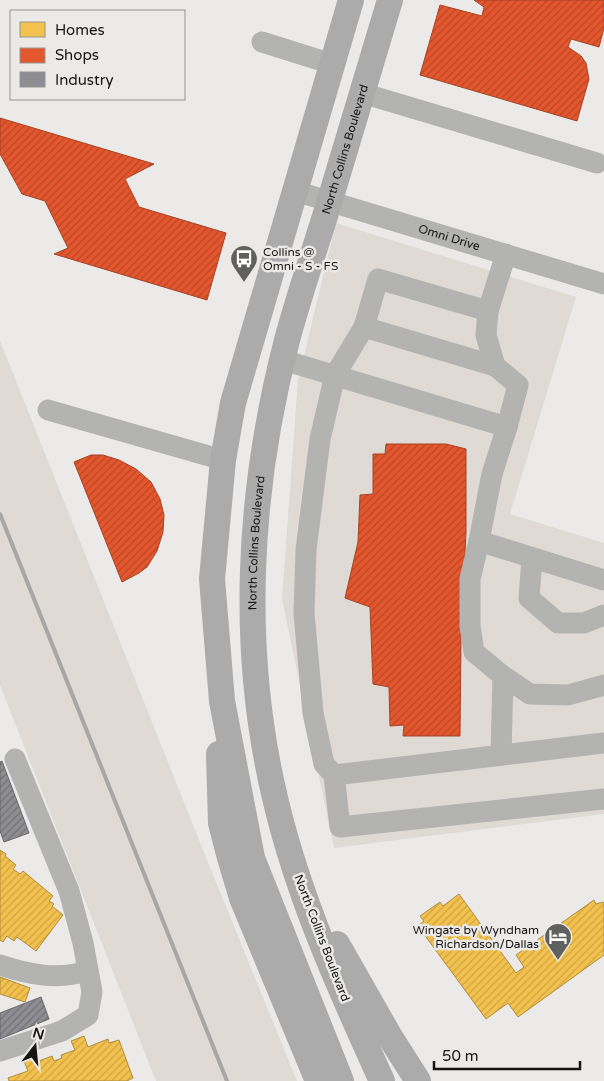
<svg xmlns="http://www.w3.org/2000/svg" width="604" height="1081" font-family="'Varela Round',sans-serif">
<style>
.built{fill:#dfdad4}
.homes{fill:url(#homes-hatch);stroke:#b08d3d}
.shops{fill:url(#shops-hatch);stroke:#a64326}
.industry{fill:url(#industry-hatch);stroke:#69696c}
.lines{fill:none;stroke-linecap:round;stroke-linejoin:round}
.minor{stroke:#b3b3b2;stroke-width:21}
.major{stroke:#ababab;stroke-width:26}
.rail{stroke:#a8a7a7;stroke-width:4}
.labels{text-anchor:middle;stroke-width:5;stroke-linejoin:round;paint-order:stroke}
.street-label{font-size:12px;fill:#151514;stroke:#eceae7}
.poi-label{font-size:12px;fill:#151514;stroke:#eceae7;text-anchor:start}
</style>
<defs>
<pattern id="homes-hatch" width="6" height="6" patternUnits="userSpaceOnUse" patternTransform="scale(1.25)"><rect width="6" height="6" fill="#f2c14e"/><path d="M-1 1l2-2M0 6l6-6M5 7l2-2" fill="none" stroke="#cfa543"/></pattern>
<pattern id="shops-hatch" width="6" height="6" patternUnits="userSpaceOnUse" patternTransform="scale(1.25)"><rect width="6" height="6" fill="#e4572e"/><path d="M-1 1l2-2M0 6l6-6M5 7l2-2" fill="none" stroke="#b84726"/></pattern>
<pattern id="industry-hatch" width="6" height="6" patternUnits="userSpaceOnUse" patternTransform="scale(1.25)"><rect width="6" height="6" fill="#8d8d92"/><path d="M-1 1l2-2M0 6l6-6M5 7l2-2" fill="none" stroke="#727276"/></pattern>
</defs>
<rect width="100%" height="100%" fill="#ebeae8"/>
<!-- built -->
<path class="built" d="M 336,223 L 576,297 L 510,514 L 604,543 L 604,814 L 334,848 L 282,599 L 298,380 Z
M 0,341 L 209,865 L 297,1081 L 156,1081 L 0,685 Z"/>
<!-- homes -->
<path class="homes" d="M 0,850 L 6,854 L 5,856 L 16,865 L 13,869 L 20,874 L 23,871 L 53,896 L 49,901 L 54,904 L 52,906 L 63,915 L 36,951 L 17,937 L 14,941 L 7,936 L 3,942 L 0,940 Z
M 459,894 L 516,973 L 524,967 L 516,955 L 594,900 L 596,904 L 603,902 L 604,904 L 604,955 L 518,1017 L 508,1003 L 486,1019 L 418,926 L 424,921 L 420,916 L 440,902 L 443,906 Z
M 0,977 L 30,988 L 25,1002 L 0,994 Z
M 84,1036 L 88,1047 L 108,1039 L 109,1043 L 119,1040 L 133,1078 L 127,1081 L 9,1081 L 8,1078 L 28,1071 L 24,1061 L 37,1056 L 39,1061 L 52,1056 L 54,1061 L 62,1058 L 61,1055 L 75,1050 L 71,1041 Z"/>
<!-- shops -->
<path class="shops" d="M 474,0 L 604,0 L 604,28 L 599,47 L 571,39 L 568,47 L 581,56 L 586,63 L 588,74 L 589,79 L 577,121 L 420,75 L 440,5 L 482,16 L 484,7 Z
M 0,118 L 154,164 L 125,179 L 139,207 L 226,233 L 207,300 L 54,254 L 68,248 L 45,201 L 22,194 L 0,154 Z
M 386,444 L 446,444 L 466,449 L 466,532 L 461,636 L 460,736 L 403,736 L 404,725 L 390,726 L 389,687 L 373,684 L 370,607 L 345,598 L 358,542 L 360,495 L 373,494 L 373,454 L 385,454 Z
M 91,455 L 103,455 L 119,460 L 136,469 L 151,482 L 160,499 L 164,515 L 163,532 L 157,551 L 147,567 L 139,573 L 122,582 L 74,462 Z"/>
<!-- industry -->
<path class="industry" d="M 2,761 L 29,833 L 4,842 L 0,831 L 0,762 Z
M 41,997 L 49,1019 L 0,1039 L 0,1013 Z"/>
<g class="lines">
<!-- minor -->
<g class="minor">
<path d="M 262,42 L 332,64"/>
<path d="M 362,93 L 597,163"/>
<path id="s1" d="M 295,191 L 604,284"/>
<path d="M 506,254 L 488,311 L 486,335 L 495,366 L 518,385 L 507,427 L 492,474 L 479,541 L 604,580"/>
<path d="M 488,311 L 378,279 L 364,327 L 335,375 L 320,439 L 306,550 L 304,613 L 313,713 L 324,764 L 334,775 L 604,743"/>
<path d="M 364,327 L 495,366"/>
<path d="M 283,360 L 507,427"/>
<path d="M 48,410 L 223,460"/>
<path d="M 479,541 L 470,579 L 470,626 L 474,652 L 503,676"/>
<path d="M 532,558 L 529,598 L 558,623 L 584,623 L 604,615"/>
<path d="M 501,755 L 503,676 L 530,694 L 568,695 L 604,685"/>
<path d="M 334,775 L 340,827 L 604,799"/>
<path d="M 0,965 C 30,975 57,980 88,971"/>
<path d="M 0,1051 L 62,1031 L 88,1015 L 92,992 L 83,943 L 69,891 L 15,759"/>
</g>
<!-- major -->
<g class="major">
<path d="M 219,754 L 221,823 L 229,854 L 242,898 L 318,1081"/>
<path d="M 337,944 L 390,1037 L 418,1081"/>
<path d="M 341,1081 L 252,858 L 222,701 L 212,579 L 223,460 L 233,403 L 351,0"/>
<path id="s2" d="M 382,1081 C 341,991 299,899 276,802 C 239,650 248,491 287,340 C 300,292 316,246 330,200 C 350,133 370,66 390,0"/>
</g>
<!-- rail -->
<path class="rail" d="M 0,514 L 227,1081"/>
</g>
<!-- icons -->
<defs>
<symbol id="bus-pin" viewBox="-11 -11 22 30"><path d="M0 17L-7.5 6A9.5 9.5 0 1 1 7.5 6Z" fill="#60605e" stroke="#eceae7"/><path d="M-5-6H5V4H4V6H2V4H-2V6H-4V4H-5ZM-3.5-4V0h7V-4ZM-3.5 1.2v1.5H-2V1.2ZM2 1.2v1.5H3.5V1.2Z" fill="#fff"/></symbol>
<symbol id="hotel-pin" viewBox="-11 -11 22 30"><path d="M0 17L-7.5 6A9.5 9.5 0 1 1 7.5 6Z" fill="#60605e" stroke="#eceae7"/><path d="M-6-4.5h1.5V1H6V5H4.5V3h-9V5H-6ZM-4 0a1.8 1.8 0 1 1 3.6 0ZM.5 0V-2.5h3Q6-2.5 6 0Z" fill="#fff"/></symbol>
</defs>
<g fill-rule="evenodd">
<use href="#bus-pin" x="228" y="243" width="32" height="43"/>
<use href="#hotel-pin" x="542" y="921" width="32" height="43"/>
</g>
<g class="labels">
<!-- street labels -->
<g class="street-label">
<text dy="4" stroke="none"><textPath href="#s2" startOffset="965">North Collins Boulevard</textPath></text>
<text dy="4" stroke="none"><textPath href="#s1" startOffset="161">Omni Drive</textPath></text>
<text dy="4" stroke="none"><textPath href="#s2" startOffset="560">North Collins Boulevard</textPath></text>
<text transform="translate(322 938) rotate(69)" y="4">North Collins Boulevard</text>
</g>
<!-- poi labels -->
<g class="poi-label">
<text x="263" y="256">Collins @<tspan x="263" dy="14">Omni - S - FS</tspan></text>
<text x="539" y="934" text-anchor="end">Wingate by Wyndham<tspan x="539" dy="14">Richardson/Dallas</tspan></text>
</g>
</g>
<!-- legend -->
<rect x="10" y="10" width="175" height="90" fill="#eceae7" stroke="#969593"/>
<rect x="20" y="22" width="25" height="15" fill="#f2c14e" stroke="#969593"/>
<text x="55" y="35" font-size="15" fill="#151514">Homes</text>
<rect x="20" y="48" width="25" height="15" fill="#e4572e" stroke="#969593"/>
<text x="55" y="60" font-size="15" fill="#151514">Shops</text>
<rect x="20" y="72" width="25" height="15" fill="#8d8d92" stroke="#969593"/>
<text x="55" y="85" font-size="15" fill="#151514">Industry</text>
<!-- north arrow -->
<g transform="translate(35 1046) rotate(16)" stroke="#eceae7" stroke-width="4" paint-order="stroke">
<path d="M0-4L9 19L0 12L-9 19Z" fill="#151514"/>
<text y="-8" font-size="14" font-weight="bold" text-anchor="middle" fill="#151514">N</text>
</g>
<!-- scale -->
<path d="M434 1061v8h146v-8" fill="none" stroke="#151514" stroke-width="2.5"/>
<text x="442" y="1061" font-size="15" fill="#151514" stroke="#eceae7" stroke-width="4" paint-order="stroke">50 m</text>
</svg>
